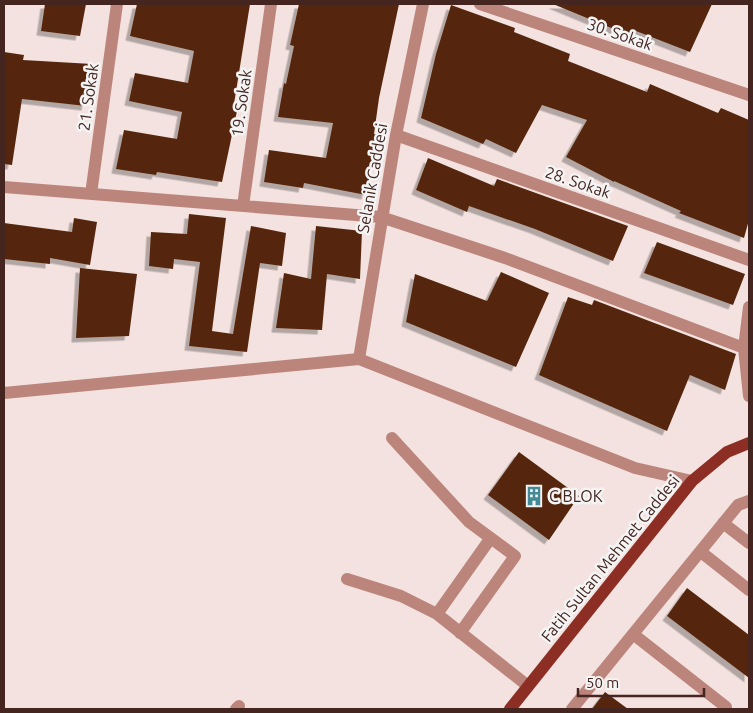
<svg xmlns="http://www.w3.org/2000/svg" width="753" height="713" font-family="Ubuntu,sans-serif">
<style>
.building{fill:#54280b;filter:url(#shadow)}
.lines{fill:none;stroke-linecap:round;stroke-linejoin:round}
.minor{stroke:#bc857c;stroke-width:12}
.major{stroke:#8c2e24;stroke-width:12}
.labels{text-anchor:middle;stroke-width:5;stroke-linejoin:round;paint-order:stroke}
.street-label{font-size:16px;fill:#442520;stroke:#f4f4f4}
.poi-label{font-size:16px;fill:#442520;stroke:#f4f4f4;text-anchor:start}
</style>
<defs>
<filter id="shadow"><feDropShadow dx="-4.5" dy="4.5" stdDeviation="0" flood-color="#0004"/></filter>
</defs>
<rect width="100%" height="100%" fill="#f3e2df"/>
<!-- building -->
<path class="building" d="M 45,4 L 86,4 L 80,36 L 41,31 Z
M 137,4 L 250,4 L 233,110 L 237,111 L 222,182 L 157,172 L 156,175 L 116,169 L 124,130 L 177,139 L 182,112 L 129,101 L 135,73 L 188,83 L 194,51 L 130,36 Z
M 299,4 L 399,4 L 379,98 L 374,134 L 378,135 L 366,195 L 304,183 L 303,188 L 264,182 L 269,150 L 326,158 L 333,123 L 278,117 L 284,83 L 286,84 L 294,46 L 290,45 Z
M 553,4 L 712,4 L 690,52 L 636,31 L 633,37 Z
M 451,5 L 515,28 L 514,32 L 570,54 L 568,61 L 647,92 L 650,84 L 718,113 L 721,108 L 749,120 L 749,220 L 744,238 L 679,213 L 681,211 L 614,181 L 614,182 L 566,157 L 587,120 L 542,105 L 516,153 L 486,139 L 483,144 L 421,118 L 436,54 Z
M 4,52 L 24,55 L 23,60 L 92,64 L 86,106 L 22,99 L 12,165 L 4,164 Z
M 428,158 L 494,186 L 497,179 L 628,226 L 613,261 L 535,229 L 469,206 L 467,212 L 416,190 Z
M 189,214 L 226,218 L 212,331 L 233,334 L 251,226 L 286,233 L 282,266 L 260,263 L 247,352 L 189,346 L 200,262 L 174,259 L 173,269 L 149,266 L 151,232 L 187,234 Z
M 74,218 L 97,222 L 90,265 L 50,258 L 50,264 L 4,259 L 4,223 L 72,232 Z
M 316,226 L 362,231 L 360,279 L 327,274 L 322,330 L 276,328 L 284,273 L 311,279 Z
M 657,242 L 745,274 L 733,305 L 644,273 Z
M 80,268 L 137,274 L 129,336 L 76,338 Z
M 501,272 L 549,293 L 516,367 L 406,322 L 415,274 L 487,301 Z
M 568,297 L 592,305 L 594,300 L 736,354 L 725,390 L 690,375 L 667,431 L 539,375 Z
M 519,452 L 579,496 L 549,540 L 488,495 Z
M 687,588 L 749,635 L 749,678 L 667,616 Z
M 605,692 L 628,709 L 592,709 Z"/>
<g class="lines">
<!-- minor -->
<path class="minor" d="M 480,4 L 749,95
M 396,135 L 749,260
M 4,187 L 381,217 L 505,258 L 744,348
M 91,194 L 117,4
M 243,206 L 271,4
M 749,307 L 744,348 L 749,396
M 359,359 L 396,135 L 423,4
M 4,393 L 359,359 L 635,468 L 692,481
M 392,438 L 469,522 L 515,556 L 460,633
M 723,523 L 749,543
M 701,552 L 749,590
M 347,579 L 401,596 L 437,614 L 528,686
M 437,614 L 490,539
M 633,634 L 726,707
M 236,709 L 239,706
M 572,709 L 738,505 L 749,501"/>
<!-- major -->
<path class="major" d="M 510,709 L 692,481 L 727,452 L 749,443"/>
</g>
<!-- icons -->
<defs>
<symbol id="building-bare" viewBox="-9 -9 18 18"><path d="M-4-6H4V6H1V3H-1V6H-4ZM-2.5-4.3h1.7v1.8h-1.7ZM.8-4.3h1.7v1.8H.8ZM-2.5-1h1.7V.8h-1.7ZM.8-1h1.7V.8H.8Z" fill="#448995" stroke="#f4f4f4" stroke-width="2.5" paint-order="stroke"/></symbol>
</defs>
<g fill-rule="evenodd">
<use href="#building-bare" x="520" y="482" width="28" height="28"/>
</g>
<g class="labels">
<!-- street labels -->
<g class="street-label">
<text transform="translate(620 34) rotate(19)" y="6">30. Sokak</text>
<text transform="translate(88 97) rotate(-82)" y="6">21. Sokak</text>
<text transform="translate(241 103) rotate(-82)" y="6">19. Sokak</text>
<text transform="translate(372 178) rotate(-80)" y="6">Selanik Caddesi</text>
<text transform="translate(578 182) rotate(19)" y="6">28. Sokak</text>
<text transform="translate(610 558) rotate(-51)" y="6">Fatih Sultan Mehmet Caddesi</text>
</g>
<!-- poi labels -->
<g class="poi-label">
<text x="549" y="502">C BLOK</text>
</g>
</g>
<!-- border -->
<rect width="753" height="713" fill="none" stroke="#442520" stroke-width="10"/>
<!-- scale -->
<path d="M578 688v8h126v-8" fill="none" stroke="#442520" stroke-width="2.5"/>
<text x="586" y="688" font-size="15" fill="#442520" stroke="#f4f4f4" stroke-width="4" paint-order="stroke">50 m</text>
</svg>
